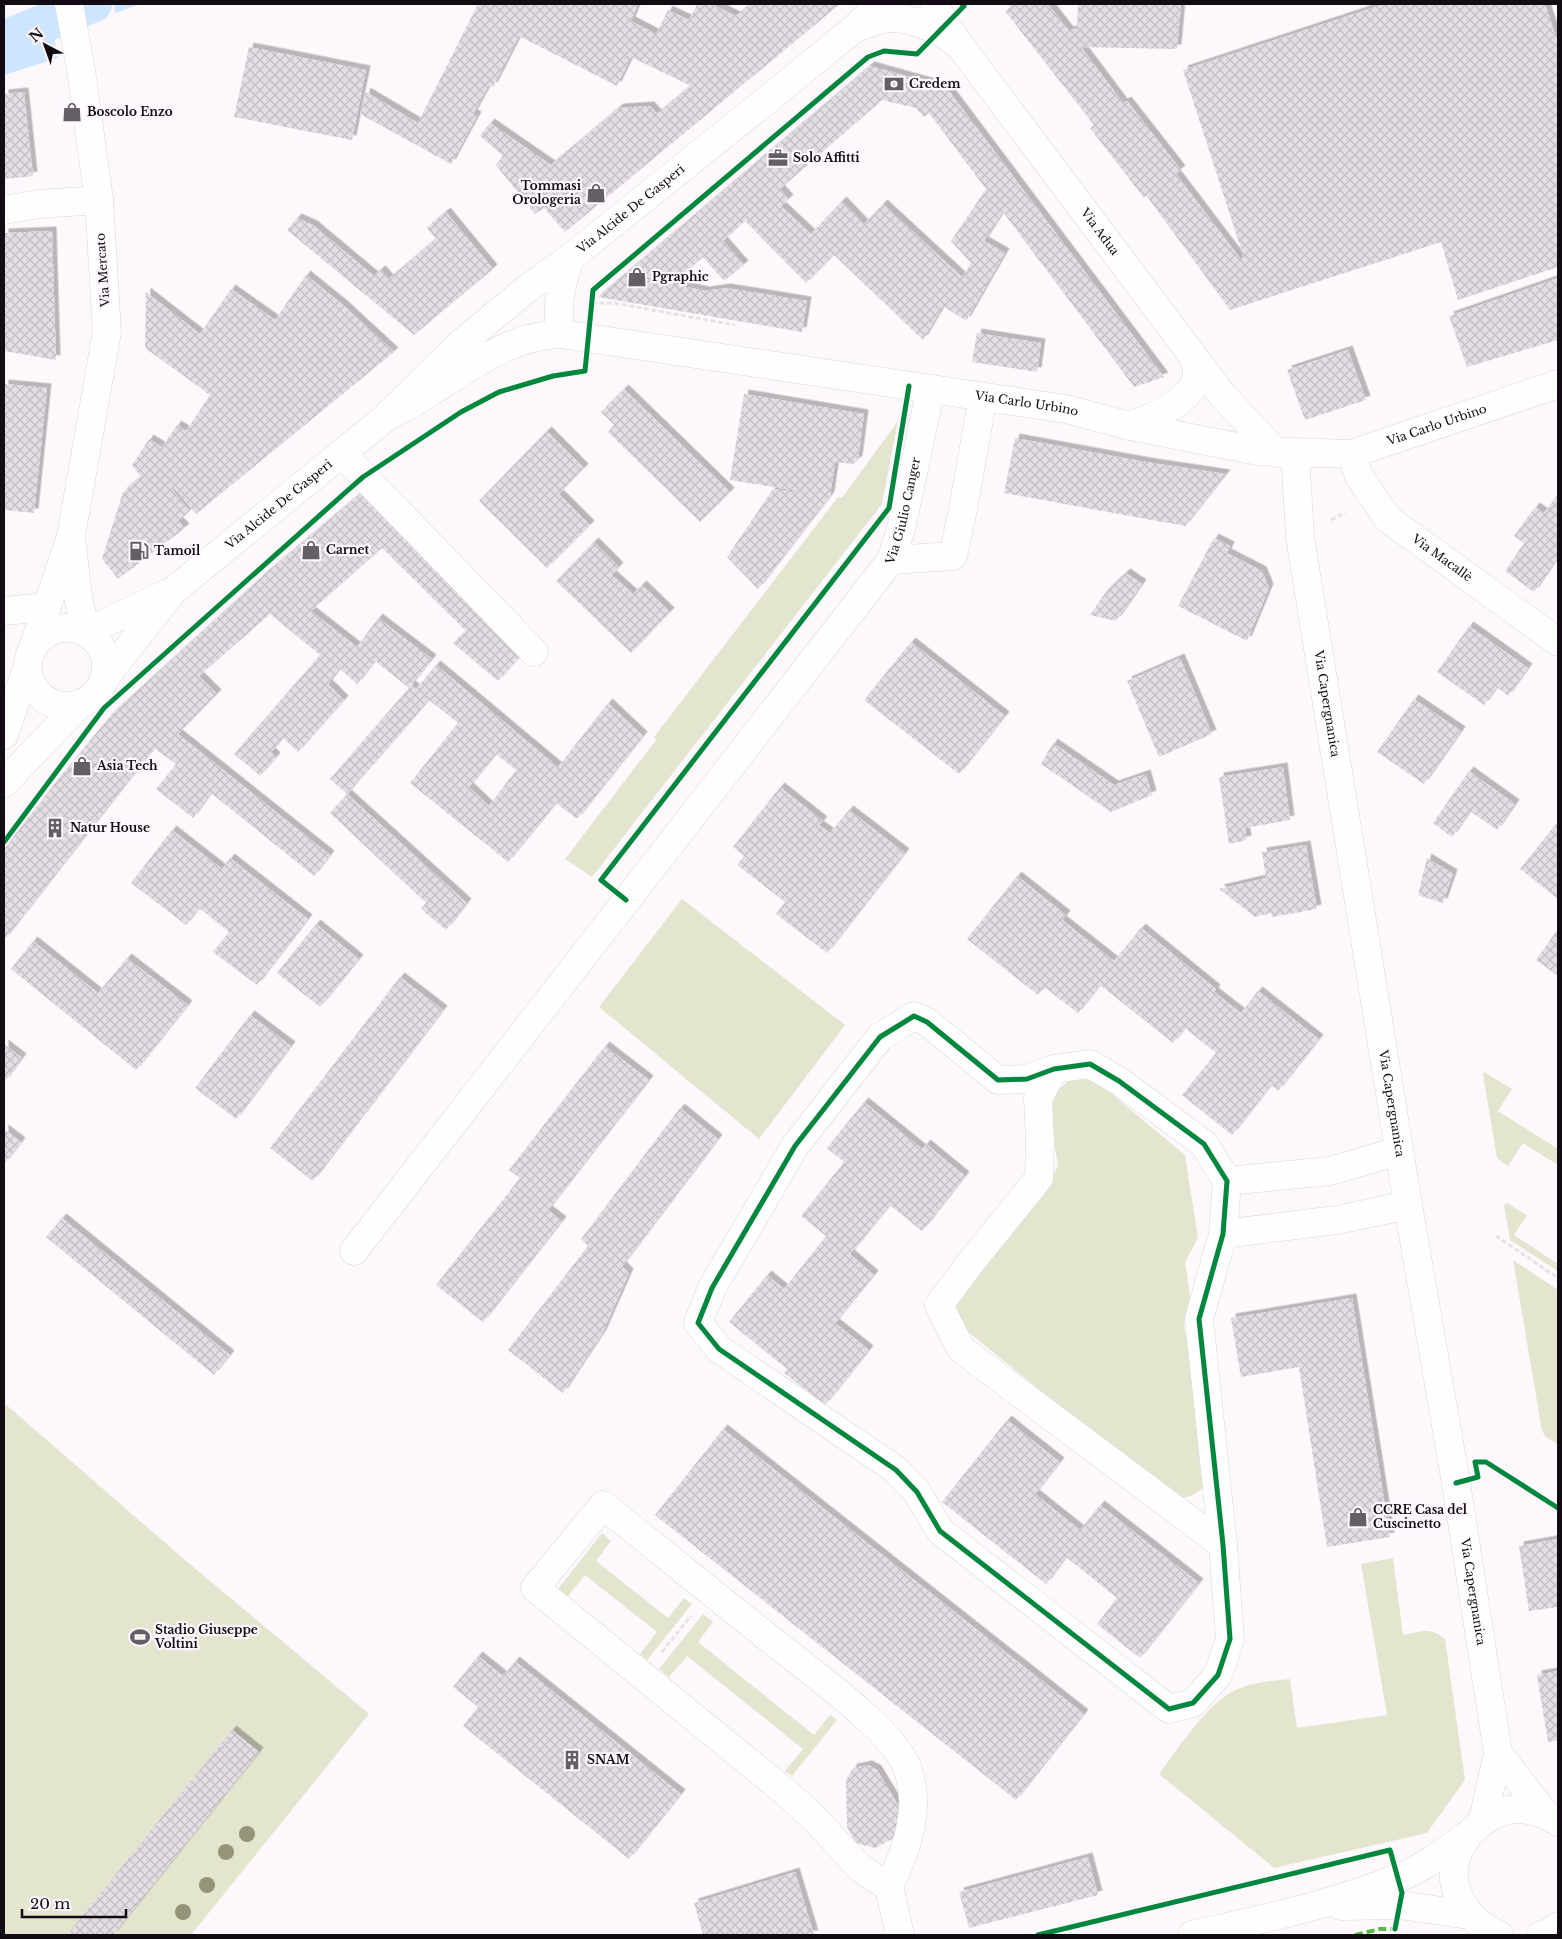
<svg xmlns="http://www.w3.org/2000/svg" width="1562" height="1939" font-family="'Libre Baskerville',serif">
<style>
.green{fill:#e4e5cf}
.water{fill:#cde5fe}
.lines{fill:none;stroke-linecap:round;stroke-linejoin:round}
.canal{stroke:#cde5fe;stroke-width:36}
.building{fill:url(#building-cross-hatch);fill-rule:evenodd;filter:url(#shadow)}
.minor-casing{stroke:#dbd5db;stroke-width:29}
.major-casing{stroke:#dbd5db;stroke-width:29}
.path{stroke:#e5e4e5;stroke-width:3;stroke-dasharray:5 2.5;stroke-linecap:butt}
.minor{stroke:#fffeff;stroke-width:28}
.major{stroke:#fffeff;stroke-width:28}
.quiet{stroke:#58b947;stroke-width:4;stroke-dasharray:8 4;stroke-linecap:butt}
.cycleway-casing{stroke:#fdf7fd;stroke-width:8}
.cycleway{stroke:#00873e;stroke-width:5}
.tree{fill:#959479}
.labels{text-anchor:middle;stroke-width:4.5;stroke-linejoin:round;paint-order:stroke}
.poi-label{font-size:12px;font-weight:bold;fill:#130b13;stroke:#fdf7fd;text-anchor:start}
.street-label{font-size:12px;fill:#130b13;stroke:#fdf7fd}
</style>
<defs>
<pattern id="building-cross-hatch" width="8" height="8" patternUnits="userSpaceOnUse" patternTransform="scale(1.25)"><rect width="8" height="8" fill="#e4dee4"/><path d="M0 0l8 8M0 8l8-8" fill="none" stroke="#c3bdc3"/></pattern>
<filter id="shadow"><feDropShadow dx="4.5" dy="-4.5" stdDeviation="0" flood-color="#0004"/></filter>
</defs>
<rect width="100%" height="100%" fill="#fcf8fc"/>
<!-- green -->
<path class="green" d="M 898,421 L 882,504 L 592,877 L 565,859 L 656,740 L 654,737 L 838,497 L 842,498 Z
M 682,899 L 845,1025 L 759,1139 L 599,1007 Z
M 1484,1072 L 1512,1089 L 1498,1111 L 1558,1149 L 1558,1165 L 1523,1143 L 1508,1166 L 1497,1158 L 1483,1075 Z
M 1073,1077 L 1096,1081 L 1185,1155 L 1198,1238 L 1185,1262 L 1190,1296 L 1184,1325 L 1206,1467 L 1204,1487 C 1188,1501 1182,1499 1164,1490 L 957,1323 L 952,1306 L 1022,1222 L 1049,1184 L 1058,1166 L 1049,1111 L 1058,1090 Z
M 1507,1203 L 1527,1215 L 1514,1235 L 1558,1264 L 1558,1271 L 1510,1240 L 1504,1205 Z
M 1513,1260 L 1558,1290 L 1558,1444 L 1546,1437 L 1542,1431 Z
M 4,1403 L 185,1560 L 369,1714 L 191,1935 L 4,1935 Z
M 602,1533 L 611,1541 L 596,1561 L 668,1618 L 684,1598 L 692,1604 L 647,1660 L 640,1654 L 657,1632 L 585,1575 L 568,1596 L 558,1589 Z
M 1393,1558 L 1403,1635 C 1421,1632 1429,1626 1445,1639 L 1465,1780 L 1427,1833 L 1274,1868 L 1159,1774 C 1179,1748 1209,1699 1240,1688 C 1255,1682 1274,1681 1290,1679 L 1297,1728 L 1387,1715 L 1361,1564 Z
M 703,1614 L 713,1622 L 698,1642 L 814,1735 L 830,1715 L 837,1720 L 792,1776 L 785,1771 L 803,1749 L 687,1656 L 669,1677 L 659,1669 Z"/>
<!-- water -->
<path class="water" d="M 40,4 L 48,4 L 58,58 L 4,75 L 4,19 Z
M 114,4 L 140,4 L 115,13 Z"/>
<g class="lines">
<!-- canal -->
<path class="canal" d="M 4,41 L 94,4"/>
</g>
<!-- building -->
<path class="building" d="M 478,4 L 638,4 L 631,21 L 656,34 L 668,10 L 689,20 L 697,4 L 712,4 L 736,16 L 751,4 L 840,4 L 565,232 L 544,208 L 535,214 L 496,165 L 503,156 L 480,136 L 490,123 L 551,165 L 619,108 L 650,106 L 657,114 L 691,86 L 631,57 L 617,86 L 519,36 L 493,87 L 489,85 L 473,114 L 477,116 L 451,164 L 360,114 L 366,92 L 418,123 Z
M 1014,4 L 1048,4 L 1069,31 L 1077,28 L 1078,4 L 1181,4 L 1177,49 L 1081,47 L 1123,103 L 1127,101 L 1181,170 L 1176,174 L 1242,261 L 1243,255 L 1183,70 L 1384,4 L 1545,4 L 1558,43 L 1558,267 L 1458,300 L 1441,242 L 1230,310 L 1146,195 L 1144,198 L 1090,128 L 1094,125 L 1005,11 Z
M 249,47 L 366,70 L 352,140 L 234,117 Z
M 870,66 L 946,87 L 1164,377 L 1134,387 L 1003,212 L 984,241 L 1005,253 L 966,321 L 943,306 L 923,340 L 834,255 L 806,283 L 745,221 L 723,241 L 744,265 L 724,281 L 703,257 L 673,284 L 705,291 L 726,288 L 807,301 L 802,332 L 598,297 ZM 882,100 L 916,108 L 924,117 L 929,113 L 986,189 L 951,241 L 971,263 L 962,277 L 883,204 L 864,224 L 842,201 L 811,234 L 781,206 L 789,199 L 780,189 Z
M 24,92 L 33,176 L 4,179 L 4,94 Z
M 446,212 L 493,269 L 414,335 L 287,230 L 297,218 L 313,225 L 374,276 L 381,270 L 389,279 L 436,239 L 427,228 Z
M 52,231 L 56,360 L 4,351 L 4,233 Z
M 306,275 L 343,305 L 394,352 L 196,514 L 174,488 L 172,489 L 190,511 L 178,521 L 185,528 L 118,579 L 102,559 L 123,492 L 141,477 L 132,465 L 149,439 L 162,447 L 177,425 L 186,431 L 210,395 L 145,348 L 146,292 L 200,334 L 231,289 L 275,320 Z
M 1558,278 L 1558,340 L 1467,367 L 1449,316 Z
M 977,333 L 1041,343 L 1037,372 L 972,362 Z
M 1348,350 L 1366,400 L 1305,420 L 1287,370 Z
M 4,384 L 47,388 L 34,513 L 4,510 Z
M 624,389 L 730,492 L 700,522 L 608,432 L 614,425 L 601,412 Z
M 744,394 L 864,414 L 858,460 L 853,464 L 835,462 L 830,496 L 758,589 L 727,557 L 773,489 L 817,494 L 730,480 Z
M 547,431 L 584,468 L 559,494 L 590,525 L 547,568 L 479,501 Z
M 1015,438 L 1146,462 L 1226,474 L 1185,526 L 1004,493 Z
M 360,494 L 523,653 L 498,681 L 453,643 L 466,631 L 382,548 L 311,611 L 357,647 L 378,618 L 432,659 L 411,685 L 416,689 L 436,665 L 558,767 L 608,703 L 643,736 L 577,819 L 556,803 L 508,862 L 410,783 L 458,723 L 429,700 L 347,794 L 330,779 L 409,688 L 375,661 L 357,684 L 340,669 L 328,684 L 344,700 L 298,752 L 283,738 L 271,752 L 276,757 L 260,776 L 234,754 L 320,655 L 270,614 L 199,676 L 217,694 L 178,734 L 330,855 L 314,876 L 211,793 L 193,818 L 156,789 L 176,764 L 154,748 L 4,940 L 4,849 L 63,773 L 112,714 L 265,574 ZM 496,754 L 516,770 L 489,806 L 469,787 Z
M 1558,494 L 1558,557 L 1534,592 L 1505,571 L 1524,543 L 1514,536 L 1535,507 L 1544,513 Z
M 1214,538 L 1230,546 L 1227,553 L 1262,571 L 1269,588 L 1247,641 L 1178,606 Z
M 594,542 L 619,567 L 612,575 L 633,594 L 642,585 L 670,612 L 631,653 L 556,581 Z
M 1126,573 L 1142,584 L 1116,621 L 1090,615 L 1108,589 Z
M 1469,626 L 1528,668 L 1508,696 L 1497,687 L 1484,705 L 1437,672 Z
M 911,642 L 1005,716 L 959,774 L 864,700 Z
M 1180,658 L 1212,734 L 1159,757 L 1127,681 Z
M 1414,699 L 1461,731 L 1424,784 L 1377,752 Z
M 1053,743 L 1114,785 L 1146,774 L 1152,795 L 1111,812 L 1041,764 Z
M 1283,767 L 1290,820 L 1245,828 L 1247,840 L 1229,844 L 1219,777 Z
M 1469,771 L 1515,804 L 1497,830 L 1470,811 L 1452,837 L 1433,823 Z
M 780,787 L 823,821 L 819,825 L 830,833 L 849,810 L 905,853 L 827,953 L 776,914 L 785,902 L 737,865 L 744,856 L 733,847 Z
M 347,794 L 467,903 L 446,930 L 421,909 L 426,903 L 330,813 Z
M 1556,824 L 1558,825 L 1558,899 L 1520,869 Z
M 172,830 L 222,869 L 230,858 L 308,919 L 257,985 L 213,952 L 229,932 L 199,908 L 186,925 L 131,883 Z
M 1306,845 L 1317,909 L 1272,917 L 1271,913 L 1255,917 L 1219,889 L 1266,878 L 1262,852 Z
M 1427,858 L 1453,874 L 1443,903 L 1418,895 Z
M 1017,876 L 1066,915 L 1062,920 L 1114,961 L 1141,928 L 1216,989 L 1214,992 L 1241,1013 L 1258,991 L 1319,1039 L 1278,1091 L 1271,1085 L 1232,1135 L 1182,1095 L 1216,1053 L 1185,1028 L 1173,1043 L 1100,985 L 1078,1013 L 1044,987 L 1038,995 L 967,939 Z
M 316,924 L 359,959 L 320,1007 L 277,973 Z
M 1558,929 L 1558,976 L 1536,960 Z
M 33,941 L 98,993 L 127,958 L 188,1005 L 136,1070 L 11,969 Z
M 400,977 L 443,1010 L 313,1181 L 270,1148 Z
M 250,1015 L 291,1046 L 236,1119 L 195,1088 Z
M 4,1044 L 22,1058 L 4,1082 Z
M 605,1046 L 649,1080 L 548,1210 L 562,1221 L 483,1322 L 436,1285 L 520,1178 L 509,1170 Z
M 864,1102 L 922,1149 L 926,1144 L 965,1176 L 922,1231 L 890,1205 L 850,1254 L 874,1275 L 835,1323 L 869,1350 L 825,1405 L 784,1373 L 787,1369 L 729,1322 L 767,1275 L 784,1289 L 826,1236 L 801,1216 L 844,1162 L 827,1148 Z
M 680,1108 L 718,1139 L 622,1266 L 629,1273 L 602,1334 L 563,1393 L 508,1350 L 588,1246 L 581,1239 Z
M 4,1129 L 21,1142 L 4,1164 Z
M 62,1218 L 230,1355 L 214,1375 L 46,1237 Z
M 1352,1298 L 1390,1537 L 1327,1547 L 1299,1367 L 1241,1377 L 1231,1318 Z
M 1007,1420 L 1060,1462 L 1035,1494 L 1080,1530 L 1100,1505 L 1199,1583 L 1140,1658 L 1097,1624 L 1117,1598 L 1066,1557 L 1046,1584 L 942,1502 Z
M 723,1429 L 1084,1714 L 1016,1800 L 655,1515 Z
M 1558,1539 L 1558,1607 L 1529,1611 L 1519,1546 Z
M 478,1656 L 503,1676 L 515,1661 L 681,1794 L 629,1859 L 463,1726 L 478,1707 L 453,1687 Z
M 1558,1671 L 1558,1740 L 1548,1742 L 1537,1675 Z
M 232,1730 L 259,1752 L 113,1935 L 67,1935 Z
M 868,1765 L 877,1770 L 898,1805 L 900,1822 L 894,1838 L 875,1848 L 856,1843 L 847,1827 L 846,1780 L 853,1768 Z
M 1088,1857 L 1098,1895 L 969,1928 L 959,1892 Z
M 795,1872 L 814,1935 L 703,1935 L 694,1903 Z"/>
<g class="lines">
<defs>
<g id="minor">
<path id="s1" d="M 934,4 L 945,24 L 961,47 L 1223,396 L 1277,453"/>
<path d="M 856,28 C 867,24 879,18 891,18 C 914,18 938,29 956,43"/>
<path d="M 4,210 L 39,204 L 99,200"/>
<path d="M 561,334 C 555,308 562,283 570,258"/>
<path id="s2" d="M 385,418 C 401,409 417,401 432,391 C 472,366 512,335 561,334 L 1066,409 L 1130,426 L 1258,451 L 1351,454 L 1558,384"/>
<path d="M 1130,426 C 1152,418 1187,404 1196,380 C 1199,372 1196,364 1193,357"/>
<path id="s3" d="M 1295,452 L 1300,537 L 1408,1205 L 1456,1483 L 1498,1753 L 1483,1820"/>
<path d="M 342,454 L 534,652"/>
<path id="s4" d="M 1351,454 L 1359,476 L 1388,519 L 1558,642"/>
<path d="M 72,545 L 78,597 L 86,632"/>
<path d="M 891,560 L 953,556 L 963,509 L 983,397"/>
<path d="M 4,611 L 47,607"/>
<circle cx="67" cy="667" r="39"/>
<path d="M 86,632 L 166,594"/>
<path d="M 34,645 L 71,536 L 107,332 L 99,200 L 81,70 L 69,4"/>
<path id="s5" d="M 106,676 L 173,591 L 385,418 L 458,346 L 528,288 L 570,258 L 757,108 L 855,28 L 880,4"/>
<path d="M 4,735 L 27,668"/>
<path d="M 4,783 L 79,705"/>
<path d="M 914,1016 L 927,1022 L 998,1080 L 1027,1079 L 1054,1069 L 1090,1064 L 1119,1081 L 1204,1144 L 1227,1181 L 1223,1234 L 1199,1319 L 1223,1545 L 1230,1639 L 1218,1675 L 1193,1703 L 1169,1709 L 940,1531 L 917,1492 L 896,1470 L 719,1349 L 698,1323 L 712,1288 L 795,1146 L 880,1037 Z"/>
<path d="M 1054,1069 L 1038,1098 L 1040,1141 L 1039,1178 L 972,1261 L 939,1305 L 961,1349 L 1223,1545"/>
<path d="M 1227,1181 L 1330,1171 L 1399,1151"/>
<path d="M 1223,1234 L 1337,1220 L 1408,1205"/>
<path id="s6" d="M 354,1251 L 891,560 L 901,529 L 931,389"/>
<path d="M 603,1505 C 663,1553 723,1602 784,1650 C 816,1676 892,1730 907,1767 C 922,1808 907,1849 889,1887 L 860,1868 L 814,1818 L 783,1790 L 535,1588 Z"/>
<path d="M 1498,1753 L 1545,1814"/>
<path d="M 889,1887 L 900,1935"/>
</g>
<path id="major" d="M 1468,1835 C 1465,1841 1461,1846 1458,1852 C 1444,1887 1467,1922 1499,1935
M 1341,1906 L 1400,1905 L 1469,1915
M 1192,1935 C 1262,1919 1332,1905 1398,1878 C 1423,1868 1445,1852 1466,1836 C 1479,1826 1487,1815 1504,1811 C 1524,1806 1541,1811 1558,1822
M 1541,1935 L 1547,1934 L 1558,1926"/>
</defs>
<!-- minor casing -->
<use href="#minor" class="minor-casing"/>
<!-- major casing -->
<use href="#major" class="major-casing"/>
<!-- path -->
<path class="path" d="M 592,303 L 614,303 L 735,325
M 1331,520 L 1345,513
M 1496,1236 L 1558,1278
M 662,1652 L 691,1616"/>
<!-- minor -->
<use href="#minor" class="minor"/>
<!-- major -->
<use href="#major" class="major"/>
<!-- quiet -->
<path class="quiet" d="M 1355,1935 L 1380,1929 L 1395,1929 L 1396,1924"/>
<defs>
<path id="cycleway" d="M 4,842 L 104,708 L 347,491 L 363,477 L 461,412 L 499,392 L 553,376 L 585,371 L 593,290 L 868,57 L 884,51 L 917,54 L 964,6 L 962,4
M 626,900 L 601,880 L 889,508 L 909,386
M 914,1016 L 927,1022 L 998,1080 L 1027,1079 L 1054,1069 L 1090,1064 L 1119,1081 L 1204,1144 L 1227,1181 L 1223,1234 L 1199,1319 L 1223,1545 L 1230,1639 L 1218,1675 L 1193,1703 L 1169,1709 L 940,1531 L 917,1492 L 896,1470 L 719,1349 L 698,1323 L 712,1288 L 795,1146 L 880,1037 Z
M 1456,1483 L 1478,1477 L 1475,1462 L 1486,1462 L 1558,1508
M 1038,1935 L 1390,1850 L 1402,1893 L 1395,1929"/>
</defs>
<!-- cycleway casing -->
<use href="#cycleway" class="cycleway-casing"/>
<!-- cycleway -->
<use href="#cycleway" class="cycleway"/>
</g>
<!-- trees -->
<g class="tree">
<circle cx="247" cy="1834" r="8"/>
<circle cx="226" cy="1852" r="8"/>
<circle cx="207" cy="1885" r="8"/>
<circle cx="183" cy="1912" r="8"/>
</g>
<!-- icons -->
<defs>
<symbol id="bank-bare" viewBox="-9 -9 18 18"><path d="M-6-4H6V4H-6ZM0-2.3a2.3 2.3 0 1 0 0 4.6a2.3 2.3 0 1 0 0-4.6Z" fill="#655e65" stroke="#fdf7fd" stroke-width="2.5" paint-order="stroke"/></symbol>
<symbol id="shop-bare" viewBox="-9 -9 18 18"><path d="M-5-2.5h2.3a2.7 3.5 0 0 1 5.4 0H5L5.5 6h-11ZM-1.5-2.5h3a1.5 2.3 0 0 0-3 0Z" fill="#655e65" stroke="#fdf7fd" stroke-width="2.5" paint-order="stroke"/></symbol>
<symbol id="office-bare" viewBox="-9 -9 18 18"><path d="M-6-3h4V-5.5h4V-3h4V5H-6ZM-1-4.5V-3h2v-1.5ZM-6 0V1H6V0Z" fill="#655e65" stroke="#fdf7fd" stroke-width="2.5" paint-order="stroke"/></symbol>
<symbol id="fuel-bare" viewBox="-9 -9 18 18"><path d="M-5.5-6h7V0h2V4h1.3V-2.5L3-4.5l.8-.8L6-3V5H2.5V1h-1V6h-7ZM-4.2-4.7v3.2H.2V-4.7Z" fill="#655e65" stroke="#fdf7fd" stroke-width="2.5" paint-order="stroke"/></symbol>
<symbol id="building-bare" viewBox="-9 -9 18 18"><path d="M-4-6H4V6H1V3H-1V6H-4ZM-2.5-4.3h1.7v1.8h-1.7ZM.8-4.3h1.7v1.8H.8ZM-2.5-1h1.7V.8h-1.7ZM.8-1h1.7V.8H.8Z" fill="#655e65" stroke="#fdf7fd" stroke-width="2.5" paint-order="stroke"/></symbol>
<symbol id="stadium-bare" viewBox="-9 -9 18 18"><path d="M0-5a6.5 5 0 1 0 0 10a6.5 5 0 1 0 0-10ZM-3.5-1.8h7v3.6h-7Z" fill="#655e65" stroke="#fdf7fd" stroke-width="2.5" paint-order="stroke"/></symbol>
</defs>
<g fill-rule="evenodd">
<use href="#bank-bare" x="880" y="70" width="28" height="28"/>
<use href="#shop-bare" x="58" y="98" width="28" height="28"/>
<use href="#office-bare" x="764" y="144" width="28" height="28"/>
<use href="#shop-bare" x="582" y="179" width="28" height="28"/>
<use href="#shop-bare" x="623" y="263" width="28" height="28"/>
<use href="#shop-bare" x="297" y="536" width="28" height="28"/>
<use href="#fuel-bare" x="125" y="537" width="28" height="28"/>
<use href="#shop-bare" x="68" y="752" width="28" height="28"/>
<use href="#building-bare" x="41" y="814" width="28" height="28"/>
<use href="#shop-bare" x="1344" y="1503" width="28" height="28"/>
<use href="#stadium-bare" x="126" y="1623" width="28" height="28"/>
<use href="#building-bare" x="558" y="1746" width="28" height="28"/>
</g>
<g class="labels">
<!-- poi labels -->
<g class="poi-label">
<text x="909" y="88">Credem</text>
<text x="87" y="116">Boscolo Enzo</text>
<text x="793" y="162">Solo Affitti</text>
<text x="581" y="190" text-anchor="end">Tommasi<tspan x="581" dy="14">Orologeria</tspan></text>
<text x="652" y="281">Pgraphic</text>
<text x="326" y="554">Carnet</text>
<text x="154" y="555">Tamoil</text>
<text x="97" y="770">Asia Tech</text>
<text x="70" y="832">Natur House</text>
<text x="1373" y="1514">CCRE Casa del<tspan x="1373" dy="14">Cuscinetto</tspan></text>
<text x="155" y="1634">Stadio Giuseppe<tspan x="155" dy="14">Voltini</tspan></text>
<text x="587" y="1764">SNAM</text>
</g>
<!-- street labels -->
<g class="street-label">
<text dy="4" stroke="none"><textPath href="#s5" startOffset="705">Via Alcide De Gasperi</textPath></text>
<text dy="4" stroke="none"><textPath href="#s1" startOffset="282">Via Adua</textPath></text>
<text transform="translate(103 270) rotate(-94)" y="4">Via Mercato</text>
<text dy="4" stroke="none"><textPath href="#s2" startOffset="668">Via Carlo Urbino</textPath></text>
<text dy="4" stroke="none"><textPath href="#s2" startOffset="1088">Via Carlo Urbino</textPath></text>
<text dy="4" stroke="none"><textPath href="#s5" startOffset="245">Via Alcide De Gasperi</textPath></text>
<text dy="4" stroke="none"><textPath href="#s6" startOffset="926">Via Giulio Canger</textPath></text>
<text dy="4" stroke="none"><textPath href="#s4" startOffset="142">Via Macallè</textPath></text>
<text dy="4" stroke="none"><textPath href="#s3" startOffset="254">Via Capergnanica</textPath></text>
<text dy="4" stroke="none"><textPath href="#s3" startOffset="659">Via Capergnanica</textPath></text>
<text dy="4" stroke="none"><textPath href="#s3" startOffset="1154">Via Capergnanica</textPath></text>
</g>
</g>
<!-- border -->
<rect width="1562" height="1939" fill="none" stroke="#130b13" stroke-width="10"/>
<!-- north arrow -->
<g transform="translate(45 45) rotate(319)" stroke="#fdf7fd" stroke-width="4" paint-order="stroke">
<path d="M0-4L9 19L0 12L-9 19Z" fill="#130b13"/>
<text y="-8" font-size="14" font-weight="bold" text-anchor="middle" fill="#130b13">N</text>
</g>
<!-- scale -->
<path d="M22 1909v8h104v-8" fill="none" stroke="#130b13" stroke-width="2.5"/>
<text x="30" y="1909" font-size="15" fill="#130b13" stroke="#fdf7fd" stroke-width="4" paint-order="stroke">20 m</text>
</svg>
